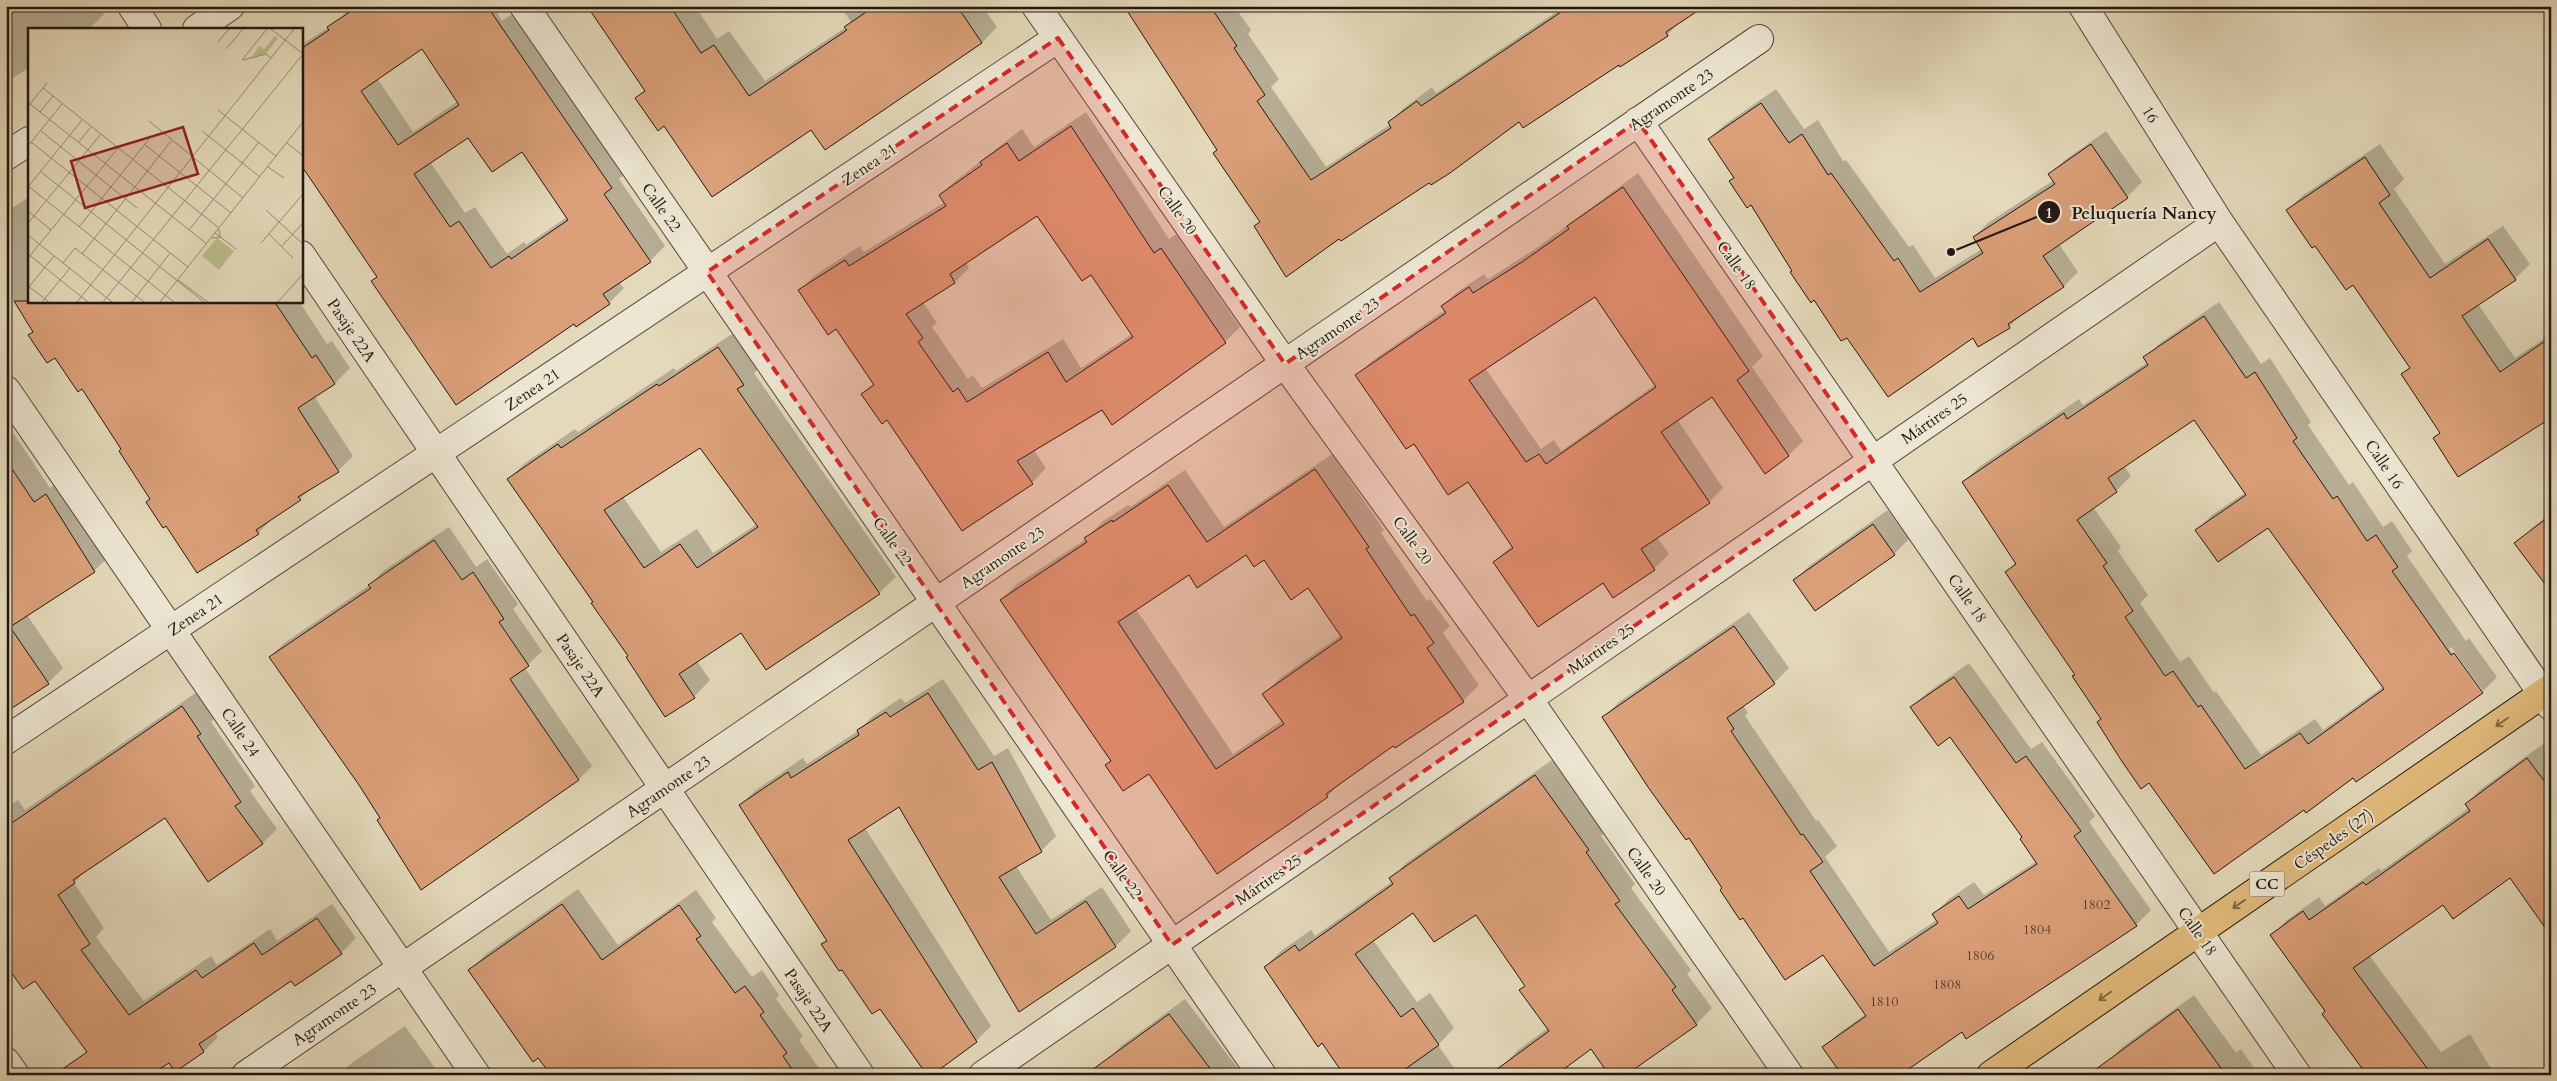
<svg xmlns="http://www.w3.org/2000/svg" width="2557" height="1081" font-family="Cardo,serif">
<style>
.shadow{fill:#0003;fill-rule:evenodd}
.building{fill:#dba079;stroke:#231611;fill-rule:evenodd}
.lines{fill:none;stroke-linecap:round;stroke-linejoin:round}
.minor-casing{stroke:#53473b;stroke-width:30}
.tertiary-casing{stroke:#53473b;stroke-width:30}
.primary-casing{stroke:#231611;stroke-width:30}
.minor{stroke:#ede6d2;stroke-width:28}
.tertiary{stroke:#ede6d2;stroke-width:28}
.primary{stroke:#e2bc7d;stroke-width:28}
.oneway{stroke:#826947}
.marked{fill:#d62828;fill-opacity:0.2;stroke:#d62828;stroke-width:4;stroke-dasharray:10 6;stroke-linejoin:round}
.labels{text-anchor:middle;stroke-width:4;stroke-linejoin:round;paint-order:stroke}
.number-label{font-size:14px;fill:#51382b}
.shield{fill:#ede6d2;stroke:#60544b;stroke-width:1}
.shield-label{font-size:15px;font-weight:bold;fill:#231611}
.street-label{font-size:16px;fill:#231611;stroke:#ede6d2}
.inset-road{fill:none;stroke:#978b76;stroke-width:1}
.view{fill:#8f2418;fill-opacity:0.15;stroke:#8f2418;stroke-width:2.5}
.inset-edge{fill:none;stroke:#231611;stroke-width:2.5}
.leader{fill:none;stroke:#231611;stroke-width:2}
.callout-dot{fill:#231611;stroke:#ede6d2;stroke-width:2}
.mark-label{font-size:15px;text-anchor:middle;font-weight:bold;fill:#fff}
.callout-label{font-size:18px;text-anchor:middle;font-weight:bold;fill:#231611;stroke:#ede6d2;stroke-width:4;stroke-linejoin:round;paint-order:stroke}
</style>
<rect width="100%" height="100%" fill="#e4d9ba"/>
<filter id="stains"><feTurbulence type="fractalNoise" baseFrequency=".004" numOctaves="4"/><feColorMatrix values="0 0 0 0 .2 0 0 0 0 .09 0 0 0 0 .02 0 0 0 .5 -.17"/></filter>
<radialGradient id="worn" r=".72"><stop offset=".6" stop-color="#630" stop-opacity="0"/><stop offset="1" stop-color="#630" stop-opacity=".3"/></radialGradient>
<!-- shadow -->
<path class="shadow" d="M 6,6 L 98,6 L 104,14 L 89,29 L 29,29 L 29,68 L 6,82 Z
M 170,6 L 180,6 L 173,11 Z
M 353,6 L 493,6 L 502,21 L 515,12 L 626,173 L 619,179 L 665,246 L 650,261 L 619,282 L 624,288 L 609,303 L 574,323 L 372,281 L 378,276 L 301,162 L 301,45 L 331,26 ZM 422,47 L 458,101 L 413,132 L 377,78 ZM 468,136 L 522,151 L 567,217 L 526,245 L 524,242 L 507,254 L 475,207 L 465,213 L 430,162 Z
M 588,6 L 695,6 L 717,39 L 729,31 L 765,81 L 846,27 L 851,22 L 840,6 L 982,6 L 997,27 L 982,43 L 826,149 L 812,129 L 665,125 L 637,98 L 645,90 Z
M 1126,6 L 1234,6 L 1251,30 L 1248,34 L 1279,79 L 1271,87 L 1326,167 L 1391,124 L 1389,123 L 1404,108 L 1432,87 L 1436,93 L 1565,6 L 1703,6 L 1682,20 L 1667,35 L 1523,126 L 1519,121 L 1429,181 L 1339,237 L 1256,226 L 1261,221 L 1218,149 Z
M 1776,89 L 1804,129 L 1818,120 L 1843,161 L 1846,160 L 1909,247 L 1913,245 L 1935,278 L 1982,249 L 1974,237 L 1989,222 L 2054,180 L 2050,174 L 2065,160 L 2106,131 L 2142,182 L 2127,197 L 2059,244 L 2078,272 L 2063,287 L 2024,312 L 2009,327 L 1973,336 L 1847,336 L 1793,270 L 1752,204 L 1731,181 L 1735,177 L 1709,139 L 1724,125 Z
M 1086,112 L 1169,239 L 1176,234 L 1240,327 L 1225,342 L 1102,408 L 1034,450 L 1046,468 L 1032,483 L 887,418 L 862,394 L 874,383 L 836,328 L 800,290 L 814,276 L 860,246 L 864,252 L 945,202 L 940,195 L 955,181 L 1022,129 L 1034,147 ZM 1037,214 L 1092,273 L 1132,334 L 1081,368 L 1063,339 L 982,388 L 973,375 L 968,379 L 932,327 L 937,323 L 923,302 L 955,282 L 969,268 L 966,262 Z
M 2380,144 L 2404,179 L 2394,189 L 2445,264 L 2503,226 L 2530,264 L 2515,279 L 2478,304 L 2515,358 L 2551,334 L 2551,416 L 2434,438 L 2441,431 L 2403,374 L 2410,367 L 2353,284 L 2288,210 L 2302,196 Z
M 1638,173 L 1763,356 L 1752,367 L 1803,441 L 1789,455 L 1713,395 L 1677,419 L 1723,488 L 1709,502 L 1657,537 L 1669,554 L 1654,569 L 1613,597 L 1603,581 L 1494,562 L 1513,545 L 1468,480 L 1414,442 L 1357,375 L 1372,361 L 1445,310 L 1443,306 L 1457,292 L 1484,274 L 1488,279 L 1538,247 ZM 1595,295 L 1655,385 L 1561,451 L 1554,440 L 1541,449 L 1485,368 Z
M 29,197 L 29,301 L 299,301 L 327,344 L 332,341 L 350,368 L 335,383 L 314,396 L 353,456 L 338,471 L 313,486 L 300,499 L 273,518 L 258,533 L 151,499 L 122,449 L 82,388 L 56,356 L 30,335 L 34,331 L 6,289 L 6,212 Z
M 2219,302 L 2261,364 L 2270,358 L 2311,422 L 2308,425 L 2349,485 L 2353,482 L 2383,527 L 2392,521 L 2412,551 L 2407,556 L 2466,641 L 2469,638 L 2497,677 L 2483,691 L 2451,647 L 2449,648 L 2480,691 L 2483,691 L 2356,780 L 2354,776 L 2304,809 L 2102,718 L 2076,674 L 2006,572 L 2016,562 L 1964,482 L 1979,467 L 2079,399 L 2083,405 L 2148,362 L 2145,358 L 2160,343 ZM 2195,418 L 2246,492 L 2212,515 L 2197,530 L 2268,527 L 2383,687 L 2323,730 L 2315,719 L 2261,755 L 2216,691 L 2214,693 L 2189,656 L 2180,662 L 2140,603 L 2148,595 L 2118,551 L 2121,547 L 2093,507 L 2116,491 L 2131,476 L 2124,466 Z
M 735,332 L 760,367 L 754,373 L 896,577 L 879,593 L 741,631 L 697,661 L 710,680 L 694,697 L 629,656 L 509,479 L 525,463 L 575,429 L 578,432 L 674,368 L 676,371 ZM 701,446 L 757,524 L 713,553 L 697,529 L 661,552 L 623,497 Z
M 6,422 L 50,488 L 62,480 L 109,556 L 94,571 L 27,615 L 63,668 L 48,683 L 6,709 Z
M 1332,454 L 1384,530 L 1381,533 L 1427,601 L 1430,599 L 1450,626 L 1443,633 L 1479,685 L 1463,701 L 1395,746 L 1393,744 L 1343,780 L 1328,796 L 1217,872 L 1149,773 L 1107,765 L 1112,760 L 1001,600 L 1017,584 L 1086,539 L 1102,522 L 1128,505 L 1130,507 L 1185,470 L 1224,527 ZM 1247,553 L 1265,558 L 1309,586 L 1341,635 L 1280,678 L 1264,694 L 1283,720 L 1233,754 L 1136,609 L 1189,574 Z
M 1888,510 L 1909,539 L 1894,554 L 1795,580 L 1810,565 Z
M 2551,512 L 2551,590 L 2515,543 Z
M 449,527 L 476,567 L 487,559 L 518,604 L 513,609 L 542,651 L 525,668 L 592,766 L 578,780 L 421,888 L 406,866 L 407,864 L 360,785 L 270,657 L 284,643 L 370,585 L 383,571 Z
M 1749,612 L 1789,668 L 1774,683 L 1743,705 L 1748,713 L 1745,716 L 1816,821 L 1818,820 L 1837,846 L 1825,857 L 1889,952 L 1938,919 L 1934,914 L 1949,899 L 1974,882 L 1984,895 L 2037,861 L 2023,837 L 1950,735 L 1912,707 L 1927,693 L 1969,663 L 2031,749 L 2042,742 L 2095,816 L 2089,822 L 2151,910 L 2136,925 L 1967,1037 L 1962,1030 L 1824,1047 L 1839,1033 L 1866,1014 L 1823,953 L 1724,888 L 1604,717 L 1619,702 Z
M 943,679 L 994,756 L 1008,748 L 1056,836 L 1041,851 L 1016,866 L 1051,920 L 1102,887 L 1131,931 L 1116,946 L 1020,1011 L 900,805 L 865,828 L 991,1026 L 976,1041 L 880,1007 L 823,944 L 827,940 L 740,805 L 756,790 L 803,758 L 807,764 L 858,731 L 873,716 L 901,698 L 905,703 Z
M 197,692 L 215,718 L 211,722 L 255,786 L 250,791 L 277,829 L 262,844 L 165,817 L 89,867 L 74,883 L 104,928 L 96,937 L 144,1001 L 211,956 L 217,965 L 270,929 L 277,941 L 332,904 L 356,938 L 341,953 L 292,979 L 215,1032 L 218,1037 L 204,1051 L 169,1061 L 80,1058 L 88,1051 L 36,980 L 6,963 L 6,808 L 18,800 L 25,810 Z
M 2543,744 L 2551,755 L 2551,934 L 2510,876 L 2443,903 L 2369,955 L 2441,1052 L 2470,1034 L 2495,1075 L 2378,1075 L 2327,1010 L 2272,935 L 2287,920 L 2319,897 L 2325,906 L 2379,868 L 2381,871 L 2469,808 L 2466,804 L 2481,789 Z
M 1552,760 L 1604,833 L 1601,836 L 1635,884 L 1631,888 L 1691,970 L 1687,974 L 1712,1008 L 1696,1024 L 1624,1075 L 1591,1047 L 1503,1066 L 1518,1050 L 1548,1028 L 1526,985 L 1476,913 L 1413,911 L 1373,940 L 1417,1002 L 1430,993 L 1454,1028 L 1438,1045 L 1459,1075 L 1346,1075 L 1265,967 L 1281,951 L 1311,930 L 1315,936 L 1393,881 L 1391,879 L 1406,863 Z
M 578,889 L 618,945 L 696,890 L 716,918 L 712,922 L 752,977 L 762,970 L 779,995 L 776,999 L 803,1036 L 799,1040 L 824,1075 L 552,1075 L 470,970 L 486,954 Z
M 2194,995 L 2236,1053 L 2241,1049 L 2259,1075 L 2096,1075 L 2122,1047 Z
M 1185,999 L 1243,1075 L 1117,1075 L 1106,1061 L 1121,1046 Z
M 405,1026 L 440,1075 L 339,1075 L 349,1065 Z
M 1675,1067 L 1681,1075 L 1664,1075 Z"/>
<!-- building -->
<path class="building" d="M 359,6 L 487,6 L 612,188 L 604,194 L 651,262 L 603,294 L 610,304 L 576,327 L 574,324 L 456,405 L 371,281 L 377,277 L 301,165 L 301,49 L 329,30 L 327,27 ZM 422,49 L 459,105 L 398,145 L 361,91 ZM 468,138 L 492,172 L 522,152 L 568,220 L 511,259 L 509,256 L 491,268 L 459,221 L 450,227 L 414,174 Z
M 587,6 L 670,6 L 701,53 L 714,45 L 749,96 L 847,30 L 844,27 L 875,6 L 957,6 L 982,43 L 825,150 L 811,130 L 712,197 L 664,126 L 658,131 L 635,98 L 645,91 Z
M 1124,6 L 1210,6 L 1237,46 L 1234,48 L 1265,95 L 1257,101 L 1311,180 L 1391,128 L 1388,122 L 1417,101 L 1421,106 L 1570,6 L 1705,6 L 1666,32 L 1668,36 L 1620,67 L 1619,65 L 1523,128 L 1519,122 L 1450,173 L 1431,185 L 1429,183 L 1341,241 L 1339,239 L 1286,277 L 1254,226 L 1260,222 L 1213,153 L 1217,150 Z
M 1761,103 L 1789,143 L 1802,134 L 1828,175 L 1831,173 L 1894,261 L 1898,258 L 1920,292 L 1983,253 L 1973,237 L 2055,184 L 2048,174 L 2091,144 L 2128,198 L 2043,256 L 2064,287 L 2008,324 L 2010,328 L 1978,347 L 1973,338 L 1888,397 L 1847,338 L 1841,341 L 1814,300 L 1811,303 L 1790,272 L 1792,271 L 1751,205 L 1747,208 L 1729,181 L 1734,178 L 1708,139 Z
M 1071,126 L 1154,253 L 1161,248 L 1226,343 L 1112,425 L 1102,410 L 1017,461 L 1033,484 L 962,531 L 887,420 L 882,424 L 861,394 L 874,385 L 836,329 L 828,335 L 798,290 L 845,260 L 849,266 L 946,206 L 939,195 L 982,165 L 980,162 L 1007,143 L 1019,161 ZM 1037,216 L 1082,281 L 1091,275 L 1133,337 L 1066,382 L 1048,352 L 967,402 L 958,388 L 953,392 L 918,342 L 923,338 L 906,314 L 955,283 L 950,274 Z
M 2365,157 L 2390,195 L 2379,203 L 2430,278 L 2488,239 L 2516,280 L 2462,316 L 2500,372 L 2551,337 L 2551,418 L 2458,477 L 2433,438 L 2440,433 L 2401,374 L 2410,368 L 2353,285 L 2346,290 L 2315,246 L 2312,248 L 2286,210 Z
M 1623,187 L 1749,371 L 1737,380 L 1789,456 L 1765,474 L 1712,397 L 1661,432 L 1710,503 L 1641,549 L 1655,570 L 1613,598 L 1603,583 L 1538,627 L 1493,562 L 1513,548 L 1468,482 L 1448,495 L 1414,444 L 1406,449 L 1355,375 L 1446,313 L 1441,306 L 1469,287 L 1473,293 L 1522,262 L 1569,229 L 1567,226 ZM 1595,297 L 1656,387 L 1546,464 L 1539,454 L 1526,462 L 1469,380 Z
M 14,301 L 274,301 L 312,358 L 316,355 L 335,384 L 298,408 L 339,472 L 298,497 L 301,500 L 256,530 L 259,534 L 197,573 L 166,526 L 163,528 L 146,502 L 150,499 L 119,451 L 121,449 L 82,389 L 78,392 L 55,358 L 47,363 L 28,335 L 33,332 Z
M 2204,316 L 2246,378 L 2255,372 L 2297,438 L 2293,441 L 2333,499 L 2337,496 L 2367,541 L 2376,535 L 2398,567 L 2392,571 L 2451,655 L 2454,653 L 2483,693 L 2356,782 L 2353,778 L 2306,813 L 2304,810 L 2214,874 L 2149,783 L 2141,789 L 2121,760 L 2097,722 L 2101,719 L 2072,676 L 2075,675 L 2005,572 L 2016,564 L 1962,482 L 2064,413 L 2067,419 L 2148,365 L 2143,357 ZM 2194,420 L 2246,495 L 2195,530 L 2218,562 L 2268,528 L 2384,689 L 2308,744 L 2300,733 L 2245,769 L 2201,705 L 2198,707 L 2173,671 L 2165,676 L 2125,617 L 2133,611 L 2103,566 L 2107,563 L 2077,520 L 2117,492 L 2108,478 Z
M 718,347 L 744,385 L 737,389 L 880,594 L 766,670 L 741,633 L 679,674 L 695,698 L 665,717 L 626,657 L 628,656 L 591,603 L 593,602 L 507,479 L 558,444 L 561,448 L 657,384 L 659,386 ZM 700,448 L 758,527 L 697,568 L 680,544 L 644,568 L 604,510 Z
M 6,460 L 34,502 L 46,494 L 95,572 L 10,627 L 49,684 L 6,712 Z
M 1315,469 L 1369,547 L 1366,549 L 1411,616 L 1414,614 L 1434,643 L 1427,648 L 1464,702 L 1395,748 L 1393,746 L 1326,794 L 1328,797 L 1217,874 L 1149,774 L 1123,791 L 1105,765 L 1111,761 L 1000,600 L 1087,542 L 1084,538 L 1112,520 L 1113,522 L 1168,485 L 1207,542 ZM 1246,555 L 1254,567 L 1264,560 L 1291,600 L 1308,588 L 1342,638 L 1262,694 L 1284,724 L 1216,769 L 1118,622 L 1189,575 L 1197,588 Z
M 2551,515 L 2551,592 L 2514,543 Z
M 1873,524 L 1895,555 L 1815,611 L 1793,580 Z
M 434,540 L 462,580 L 473,572 L 504,619 L 499,622 L 529,666 L 510,679 L 579,780 L 421,890 L 377,820 L 380,818 L 359,785 L 269,657 L 371,588 L 368,585 Z
M 1734,626 L 1775,684 L 1727,718 L 1734,729 L 1731,731 L 1801,835 L 1803,834 L 1823,862 L 1810,871 L 1874,966 L 1938,923 L 1932,914 L 1959,896 L 1968,909 L 2037,864 L 2020,839 L 2022,837 L 1950,737 L 1938,746 L 1910,707 L 1954,677 L 2016,763 L 2026,756 L 2081,831 L 2074,836 L 2137,926 L 1966,1039 L 1962,1032 L 1900,1075 L 1842,1075 L 1822,1047 L 1866,1016 L 1823,955 L 1785,980 L 1743,918 L 1740,920 L 1720,890 L 1722,888 L 1689,838 L 1686,840 L 1648,787 L 1602,717 Z
M 928,693 L 978,770 L 992,762 L 1042,852 L 999,877 L 1036,934 L 1086,901 L 1116,947 L 1019,1012 L 899,807 L 848,840 L 977,1042 L 932,1075 L 927,1075 L 880,1009 L 872,1014 L 842,970 L 839,971 L 821,944 L 827,941 L 739,805 L 788,772 L 791,778 L 859,735 L 857,730 L 886,712 L 890,717 Z
M 182,706 L 201,734 L 197,736 L 241,802 L 235,806 L 263,844 L 208,882 L 165,818 L 73,880 L 75,883 L 58,895 L 90,944 L 81,950 L 129,1015 L 196,970 L 202,978 L 254,943 L 262,955 L 317,918 L 342,954 L 295,986 L 291,981 L 199,1044 L 204,1052 L 175,1072 L 169,1063 L 150,1075 L 54,1075 L 87,1052 L 35,981 L 23,989 L 6,965 L 6,827 Z
M 2527,758 L 2551,790 L 2551,936 L 2510,878 L 2453,919 L 2443,905 L 2353,968 L 2432,1075 L 2367,1075 L 2322,1014 L 2325,1011 L 2270,935 L 2303,911 L 2309,920 L 2363,882 L 2366,885 L 2470,811 L 2465,804 Z
M 1535,775 L 1589,850 L 1586,852 L 1620,901 L 1615,904 L 1676,987 L 1672,990 L 1697,1025 L 1626,1075 L 1609,1075 L 1591,1049 L 1556,1075 L 1489,1075 L 1549,1031 L 1519,990 L 1525,986 L 1476,915 L 1434,942 L 1413,913 L 1355,954 L 1401,1017 L 1413,1008 L 1439,1045 L 1397,1075 L 1344,1075 L 1322,1043 L 1318,1047 L 1264,967 L 1295,945 L 1299,951 L 1393,884 L 1389,878 Z
M 562,904 L 602,960 L 679,905 L 701,936 L 696,939 L 735,993 L 745,986 L 764,1012 L 760,1015 L 787,1053 L 783,1056 L 796,1075 L 551,1075 L 538,1058 L 533,1062 L 468,970 Z
M 2178,1009 L 2226,1075 L 2088,1075 Z
M 1169,1014 L 1215,1075 L 1085,1075 Z"/>
<g class="lines">
<defs>
<path id="minor" d="M 132,6 L 147,29
M 524,6 L 1262,1075
M 2083,6 L 2219,222 L 2551,706
M 197,29 L 230,6
M 1638,121 L 2297,1075
M 6,156 L 29,141
M 301,255 L 860,1075
M 6,390 L 476,1075
M 6,740 L 1058,38
M 6,1062 L 15,1075
M 246,1075 L 1759,39
M 983,1075 L 2219,222"/>
<path id="tertiary" d="M 1036,6 L 1285,364 L 1528,699 L 1789,1075"/>
<path id="primary" d="M 1991,1075 L 2551,688"/>
</defs>
<!-- minor casing -->
<use href="#minor" class="minor-casing"/>
<!-- tertiary casing -->
<use href="#tertiary" class="tertiary-casing"/>
<!-- primary casing -->
<use href="#primary" class="primary-casing"/>
<!-- minor -->
<use href="#minor" class="minor"/>
<!-- tertiary -->
<use href="#tertiary" class="tertiary"/>
<!-- primary -->
<use href="#primary" class="primary"/>
</g>
<!-- one-way arrows -->
<defs><path id="oneway-shaft" d="M-6 0H5M1.5-3L5.5 0L1.5 3" fill="none" stroke-width="1.6" stroke-linecap="round" stroke-linejoin="round" transform="scale(1.25)"/></defs>
<g class="oneway">
<use href="#oneway-shaft" transform="translate(2502 722) rotate(145)"/>
<use href="#oneway-shaft" transform="translate(2239 904) rotate(145)"/>
<use href="#oneway-shaft" transform="translate(2105 996) rotate(145)"/>
</g>
<!-- marked area -->
<path class="marked" d="M 1058,38 L 1285,364 L 1638,121 L 1873,461 L 1172,945 L 707,272 Z"/>
<g class="labels">
<!-- number labels -->
<g class="number-label">
<text x="2096" y="909">1802</text>
<text x="2037" y="934">1804</text>
<text x="1980" y="960">1806</text>
<text x="1947" y="989">1808</text>
<text x="1884" y="1006">1810</text>
</g>
<!-- shield labels -->
<rect class="shield" x="2249.5" y="871.5" width="35" height="25" rx="4"/>
<g class="shield-label">
<text x="2267" y="889">CC</text>
</g>
<!-- street labels -->
<g class="street-label">
<text transform="translate(1671 99) rotate(-34)" y="6">Agramonte 23</text>
<text transform="translate(2151 114) rotate(58)" y="6">16</text>
<text transform="translate(869 164) rotate(-34)" y="6">Zenea 21</text>
<text transform="translate(662 207) rotate(55)" y="6">Calle 22</text>
<text transform="translate(1178 210) rotate(55)" y="6">Calle 20</text>
<text transform="translate(1737 265) rotate(55)" y="6">Calle 18</text>
<text transform="translate(1337 328) rotate(-34)" y="6">Agramonte 23</text>
<text transform="translate(352 330) rotate(56)" y="6">Pasaje 22A</text>
<text transform="translate(532 389) rotate(-34)" y="6">Zenea 21</text>
<text transform="translate(1934 418) rotate(-35)" y="6">Mártires 25</text>
<text transform="translate(2385 464) rotate(56)" y="6">Calle 16</text>
<text transform="translate(1413 540) rotate(54)" y="6">Calle 20</text>
<text transform="translate(893 541) rotate(55)" y="6">Calle 22</text>
<text transform="translate(1002 557) rotate(-34)" y="6">Agramonte 23</text>
<text transform="translate(1968 598) rotate(55)" y="6">Calle 18</text>
<text transform="translate(195 614) rotate(-34)" y="6">Zenea 21</text>
<text transform="translate(1601 648) rotate(-35)" y="6">Mártires 25</text>
<text transform="translate(581 665) rotate(56)" y="6">Pasaje 22A</text>
<text transform="translate(241 732) rotate(56)" y="6">Calle 24</text>
<text transform="translate(668 786) rotate(-34)" y="6">Agramonte 23</text>
<text transform="translate(2333 839) rotate(-35)" y="6">Céspedes (27)</text>
<text transform="translate(1647 871) rotate(55)" y="6">Calle 20</text>
<text transform="translate(1123 874) rotate(55)" y="6">Calle 22</text>
<text transform="translate(1268 879) rotate(-35)" y="6">Mártires 25</text>
<text transform="translate(2198 931) rotate(55)" y="6">Calle 18</text>
<text transform="translate(809 1000) rotate(56)" y="6">Pasaje 22A</text>
<text transform="translate(334 1014) rotate(-34)" y="6">Agramonte 23</text>
</g>
</g>
<!-- overview -->
<g transform="translate(28 28)">
<rect width="275" height="275" fill="#e4d9ba"/>
<path d="M 247,8 L 250,10 L 238,26 L 223,29 L 232,18 L 236,21 ZM 189,210 L 206,223 L 191,242 L 174,228 Z" fill="#bbbd8b"/>
<path class="inset-road" d="M 243,1 L 275,26M 190,14 L 201,1M 198,21 L 215,1M 214,32 L 239,1M 215,32 L 238,26 L 243,30M 15,60 L 191,200M 2,76 L 179,216M 0,78 L 19,55M 190,82 L 248,128M 12,84 L 25,68M 121,93 L 215,170M 13,103 L 109,180M 174,103 L 232,149M 3,114 L 160,239M 51,114 L 63,99M 259,115 L 274,127M 116,116 L 203,185M 0,118 L 34,76M 240,139 L 256,150M 12,143 L 176,274M 0,158 L 146,274M 0,159 L 54,92M 238,182 L 275,216M 0,183 L 23,202M 0,195 L 72,107M 51,199 L 121,111M 161,202 L 231,114M 187,205 L 208,221M 241,206 L 265,230M 0,207 L 84,274M 184,210 L 192,209 L 191,201M 233,215 L 275,166M 254,218 L 275,195M 0,226 L 60,274M 54,226 L 143,113M 0,230 L 90,120M 35,235 L 47,220 L 116,274M 150,252 L 180,274M 0,258 L 21,274M 0,260 L 26,228M 14,274 L 42,240M 49,274 L 266,1M 75,274 L 275,26M 104,274 L 142,225M 132,274 L 275,94M 250,274 L 275,246"/>
<path class="view" d="M 155,99 L 170,146 L 57,180 L 43,133 Z"/>
<rect width="275" height="275" class="inset-edge"/>
</g>
<!-- callouts -->
<path class="leader" d="M1951 252L2049 212"/>
<g class="callout-dot">
<circle cx="1951" cy="252" r="5"/>
<circle cx="2049" cy="212" r="12"/>
</g>
<g class="mark-label">
<text x="2049" y="218">1</text>
</g>
<g class="callout-label">
<text x="2144" y="219">Peluquería Nancy</text>
</g>
<!-- margin -->
<rect width="2557" height="1081" fill="none" stroke="#e4d9ba" stroke-width="25"/>
<rect x="8" y="8" width="2542" height="1066" fill="none" stroke="#231611" stroke-width="2.5"/>
<rect x="12" y="12" width="2532" height="1056" fill="none" stroke="#231611"/>
<rect width="100%" height="100%" filter="url(#stains)"/>
<rect width="100%" height="100%" fill="url(#worn)"/>
</svg>
